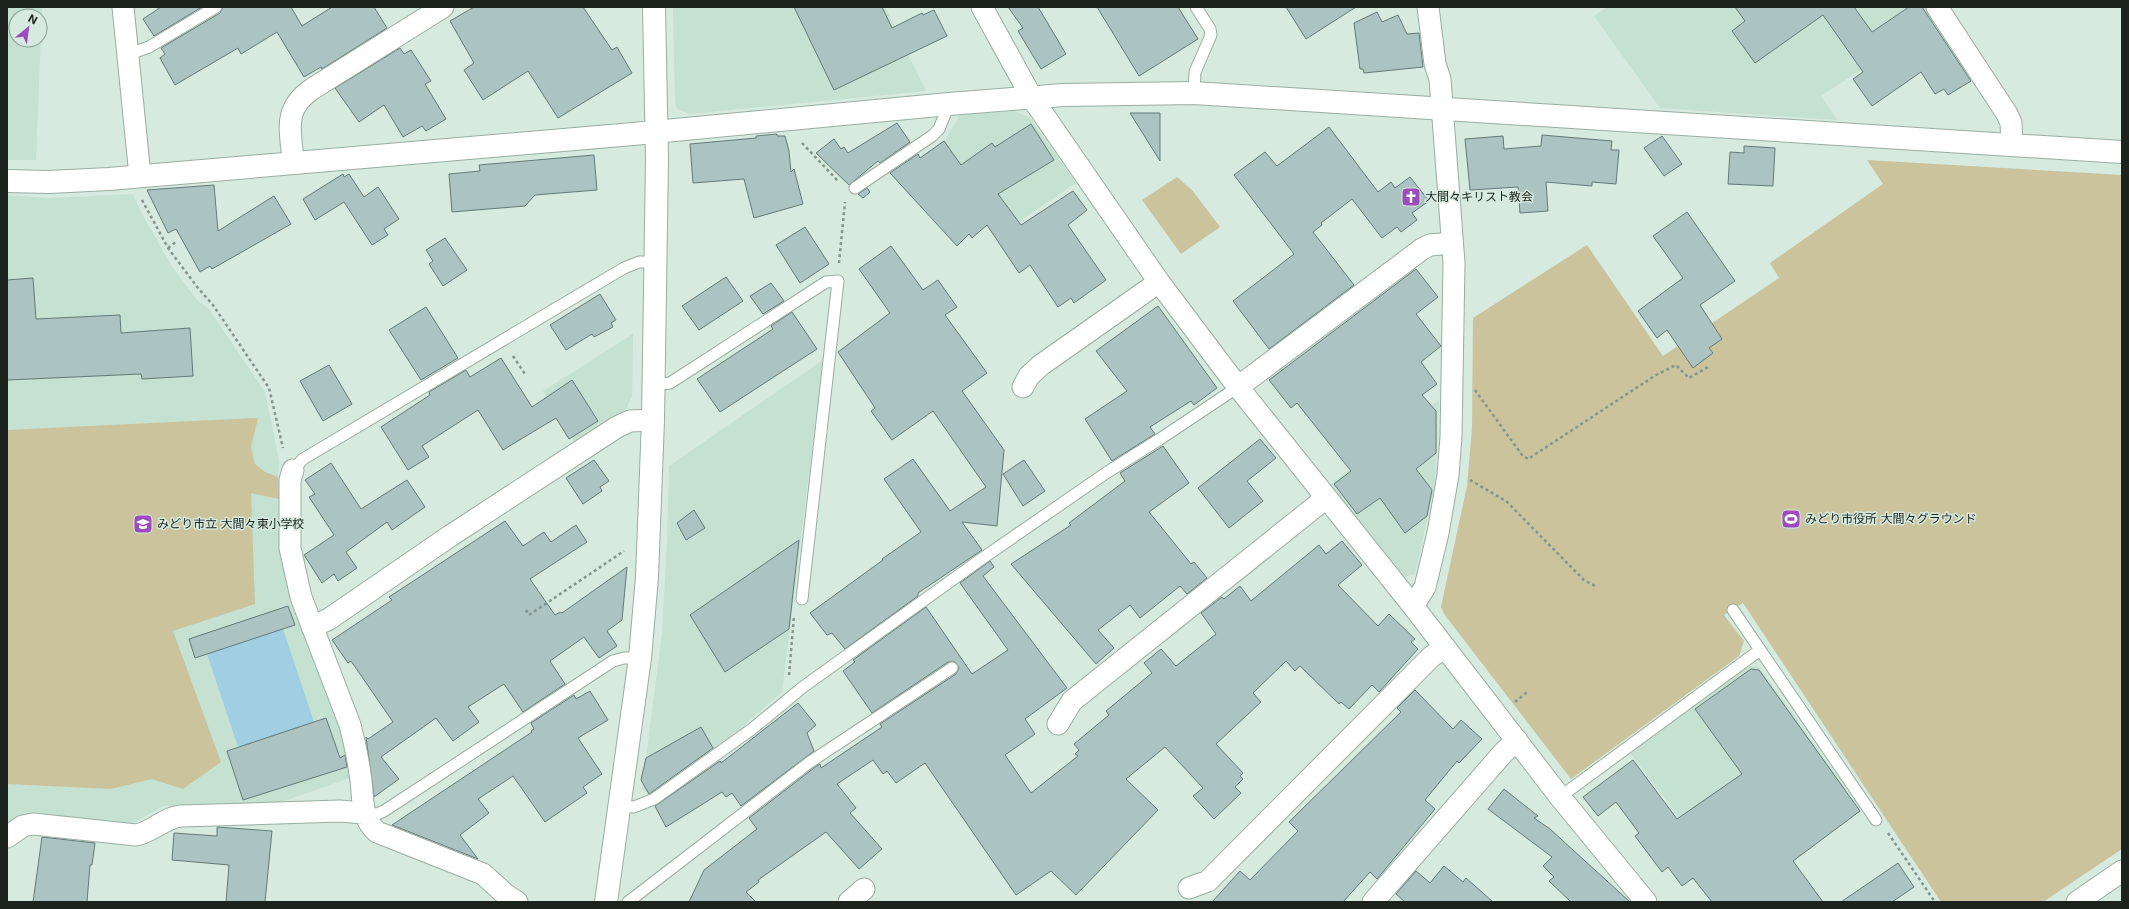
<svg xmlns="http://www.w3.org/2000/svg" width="2129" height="909" font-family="Inter,'Noto Sans JP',sans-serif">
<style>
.built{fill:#c5e1d1;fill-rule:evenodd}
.green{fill:#cbc39c}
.water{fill:#a0cfe1}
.building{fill:#abc3c1;stroke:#637a78}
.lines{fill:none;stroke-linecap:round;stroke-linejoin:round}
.lane-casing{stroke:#99ada1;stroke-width:13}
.street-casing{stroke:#99ada1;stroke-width:23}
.secondary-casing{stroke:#99ada1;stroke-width:24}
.path{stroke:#85948c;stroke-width:2.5;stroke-dasharray:3 3;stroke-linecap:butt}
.lane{stroke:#fff;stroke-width:11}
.street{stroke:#fff;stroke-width:21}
.secondary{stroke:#fff;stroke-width:22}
.labels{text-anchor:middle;stroke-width:3;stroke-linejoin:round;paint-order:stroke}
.poi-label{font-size:12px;fill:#1c231f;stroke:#d6eadf;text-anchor:start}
</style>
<rect width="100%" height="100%" fill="#d6eadf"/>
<!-- built -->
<path class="built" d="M 7,7 L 42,8 L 36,160 L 7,160 ZM 16,16 L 40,16 L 40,40 L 16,40 Z
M 673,7 L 885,7 L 926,91 L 690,114 L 677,109 L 675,104 Z
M 1607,7 L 1926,7 L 1936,21 L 1821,96 L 1837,120 L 1660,108 L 1594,16 Z
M 1015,111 L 1030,118 L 1076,183 L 996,237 L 935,148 L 944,141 L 960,115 Z
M 133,194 L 141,212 L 171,265 L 197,300 L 209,309 L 265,392 L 279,460 L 278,487 L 280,548 L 289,597 L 339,722 L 353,777 L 276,804 L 163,806 L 132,824 L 26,813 L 7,823 L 7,195 L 49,198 Z
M 633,334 L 632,396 L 626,409 L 575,443 L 543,391 Z
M 823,360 L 782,692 L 741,728 L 704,756 L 646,792 L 642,789 L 662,633 L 667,541 L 669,466 Z
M 1439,400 L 1435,484 L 1415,574 L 1405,577 L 1330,485 Z
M 1747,666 L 1759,667 L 1846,789 L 1738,868 L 1715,864 L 1630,753 Z"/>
<!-- green -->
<path class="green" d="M 1867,160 L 2122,175 L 2122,849 L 2043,902 L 1941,902 L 1743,603 L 1724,615 L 1744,641 L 1739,656 L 1571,779 L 1444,614 L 1441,607 L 1467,486 L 1472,428 L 1473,318 L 1587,245 L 1663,356 L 1779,278 L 1770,263 L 1883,184 Z
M 1177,177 L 1192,190 L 1220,227 L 1181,254 L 1142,200 Z
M 258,418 L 251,447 L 255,464 L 265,472 L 278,477 L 279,499 L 251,493 L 255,604 L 173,631 L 221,762 L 183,789 L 152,779 L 111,789 L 7,784 L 7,430 Z"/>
<!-- water -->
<path class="water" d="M 283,629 L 314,722 L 238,747 L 207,654 Z"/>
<!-- building -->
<path class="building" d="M 161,7 L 202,7 L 154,36 L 143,19 Z
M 223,7 L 291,7 L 302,26 L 332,7 L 374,7 L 387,28 L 322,69 L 321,67 L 304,77 L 277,32 L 241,54 L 238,48 L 175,85 L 160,58 L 165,54 L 161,48 L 220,13 Z
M 474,7 L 583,7 L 612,50 L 617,47 L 632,73 L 558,118 L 528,71 L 483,100 L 464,70 L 474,63 L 450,21 Z
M 794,7 L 882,7 L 892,28 L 922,13 L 923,15 L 934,10 L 947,36 L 834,90 Z
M 1008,7 L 1038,7 L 1066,54 L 1041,69 L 1018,31 L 1023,28 Z
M 1097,7 L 1178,7 L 1198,39 L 1139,76 Z
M 1286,7 L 1356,7 L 1306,39 Z
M 1735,7 L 1854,7 L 1872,32 L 1909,7 L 1922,7 L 1971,81 L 1948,95 L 1944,89 L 1935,94 L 1921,72 L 1872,106 L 1853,79 L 1863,72 L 1823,15 L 1755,63 L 1732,31 L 1745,21 Z
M 1377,12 L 1382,22 L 1398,15 L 1407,34 L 1419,33 L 1423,67 L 1364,73 L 1363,69 L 1360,69 L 1354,23 Z
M 400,48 L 404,54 L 411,50 L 431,81 L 425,84 L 446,119 L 426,131 L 422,126 L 403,137 L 384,105 L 359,122 L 335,88 Z
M 1130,113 L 1160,113 L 1160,161 Z
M 897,123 L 910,142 L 880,163 L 878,161 L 849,185 L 816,153 L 834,139 L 841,149 L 844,147 L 848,153 Z
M 1031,124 L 1054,160 L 998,194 L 1021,225 L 1073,191 L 1087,210 L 1068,225 L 1106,280 L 1074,303 L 1071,298 L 1058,307 L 1030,265 L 1019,273 L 987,225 L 972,238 L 969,234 L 957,246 L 890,173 L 918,154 L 920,158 L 944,141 L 961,165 L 992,143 L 995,147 Z
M 1329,127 L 1378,192 L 1391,182 L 1395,188 L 1410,177 L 1429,201 L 1412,213 L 1417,220 L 1401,232 L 1397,227 L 1382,238 L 1352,199 L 1321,223 L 1322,225 L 1313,232 L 1354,285 L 1269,349 L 1233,301 L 1294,254 L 1234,175 L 1265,152 L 1277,166 Z
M 777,134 L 777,136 L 785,136 L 789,151 L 791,172 L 794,169 L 803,204 L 754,218 L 744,179 L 693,183 L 690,144 L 756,138 L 756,136 Z
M 1542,135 L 1612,141 L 1611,150 L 1619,150 L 1616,184 L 1592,182 L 1592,186 L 1546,182 L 1548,211 L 1520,213 L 1518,187 L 1470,190 L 1465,139 L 1503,136 L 1504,149 L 1541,146 Z
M 1662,136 L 1682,164 L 1664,176 L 1644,148 Z
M 1744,146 L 1775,148 L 1773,186 L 1728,184 L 1730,152 L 1744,153 Z
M 594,155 L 597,190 L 535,195 L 525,206 L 452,212 L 449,174 L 480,171 L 479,165 Z
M 343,174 L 344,177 L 349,174 L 364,197 L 378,187 L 399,219 L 384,229 L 388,235 L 372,245 L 344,202 L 315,220 L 303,199 Z
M 214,185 L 218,231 L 274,196 L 291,224 L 212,269 L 210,266 L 200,272 L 176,229 L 168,233 L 147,190 Z
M 867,188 L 870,192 L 863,198 L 858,194 Z
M 1687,212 L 1735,281 L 1700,305 L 1722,339 L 1709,348 L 1713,353 L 1693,368 L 1667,330 L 1657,338 L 1638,311 L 1683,278 L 1653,236 Z
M 805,227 L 829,264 L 800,283 L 776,245 Z
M 445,238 L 467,270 L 443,286 L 429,264 L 433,261 L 426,250 Z
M 891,246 L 923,290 L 938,280 L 957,307 L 945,315 L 987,373 L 962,391 L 1004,450 L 997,526 L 962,522 L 982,550 L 918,593 L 918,596 L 845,649 L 832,633 L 827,635 L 810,613 L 883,560 L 882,559 L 921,532 L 884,479 L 913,459 L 950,511 L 986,487 L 933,411 L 892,440 L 871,411 L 875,408 L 838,352 L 890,313 L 859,269 Z
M 1416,269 L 1438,297 L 1416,314 L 1441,346 L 1421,362 L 1437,384 L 1422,395 L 1436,411 L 1436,453 L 1416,469 L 1432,490 L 1427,516 L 1405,533 L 1380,498 L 1357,514 L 1334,484 L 1351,471 L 1297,403 L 1291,408 L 1269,380 Z
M 726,277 L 743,301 L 699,330 L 682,306 Z
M 33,278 L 36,319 L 120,315 L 121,333 L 190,328 L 193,376 L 142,379 L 141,374 L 7,380 L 7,280 Z
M 771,283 L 784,301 L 763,314 L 750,296 Z
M 600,294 L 616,320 L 611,323 L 613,327 L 594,337 L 592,334 L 566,350 L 550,325 Z
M 1158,306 L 1217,388 L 1194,405 L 1191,401 L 1150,427 L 1155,434 L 1112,461 L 1085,419 L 1127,391 L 1096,351 Z
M 426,307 L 458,358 L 421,380 L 389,330 Z
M 792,312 L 817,349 L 720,412 L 697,379 L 773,329 L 771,326 Z
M 501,358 L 532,407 L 572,380 L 598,421 L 569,439 L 556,418 L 503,450 L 478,410 L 422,446 L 429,457 L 408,470 L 381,427 L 430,395 L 429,392 L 466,370 L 470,377 Z
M 329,365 L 352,404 L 323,421 L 300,381 Z
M 1260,439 L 1276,458 L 1247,481 L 1263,501 L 1229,528 L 1198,488 Z
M 1163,446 L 1189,483 L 1149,512 L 1191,564 L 1194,562 L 1207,578 L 1187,594 L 1180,586 L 1140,618 L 1130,605 L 1098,630 L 1114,648 L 1096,664 L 1011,564 L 1071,525 L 1069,523 L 1125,481 L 1120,473 Z
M 594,460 L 609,481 L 600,487 L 602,491 L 583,504 L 566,478 Z
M 1024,460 L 1045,491 L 1023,506 L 1003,474 Z
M 331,463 L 361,509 L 407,480 L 425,507 L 392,530 L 387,522 L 346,552 L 357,568 L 338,581 L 334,574 L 322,583 L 304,555 L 334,535 L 309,497 L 315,494 L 305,480 Z
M 694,510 L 705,528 L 686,540 L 677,523 Z
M 505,521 L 523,546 L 544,532 L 551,542 L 576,525 L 587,542 L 530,579 L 555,615 L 560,612 L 562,613 L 627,567 L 622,620 L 607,631 L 617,646 L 599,658 L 584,637 L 550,661 L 565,684 L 523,712 L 504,684 L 468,707 L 479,722 L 453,741 L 436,718 L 381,757 L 399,779 L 374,797 L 366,737 L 368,739 L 393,722 L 351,661 L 348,663 L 332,640 L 392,600 L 389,597 Z
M 799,540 L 789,629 L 725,672 L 690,615 Z
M 1342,541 L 1362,565 L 1338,585 L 1378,626 L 1389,614 L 1415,639 L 1411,642 L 1418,649 L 1379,692 L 1372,685 L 1349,709 L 1341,702 L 1339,704 L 1300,666 L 1295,671 L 1286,661 L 1253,693 L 1261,702 L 1216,744 L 1243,773 L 1240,776 L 1243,779 L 1235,787 L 1241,793 L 1214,819 L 1193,796 L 1203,788 L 1165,747 L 1126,779 L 1158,810 L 1076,895 L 1051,871 L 1016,895 L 925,763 L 896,783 L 887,771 L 883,774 L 873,760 L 837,784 L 856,808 L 850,813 L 882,849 L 859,869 L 826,832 L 758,880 L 759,882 L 746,892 L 756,902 L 689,902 L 704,870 L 757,829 L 749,818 L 814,768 L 820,764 L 821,768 L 882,727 L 880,724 L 956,674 L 959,668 L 955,662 L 948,662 L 872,713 L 843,671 L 855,662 L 853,660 L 926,607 L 972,674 L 1008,650 L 960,583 L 990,561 L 994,567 L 983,576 L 1067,688 L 1025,719 L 1035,734 L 1005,755 L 1031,793 L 1078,756 L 1075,754 L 1079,750 L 1074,744 L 1109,715 L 1106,711 L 1152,673 L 1144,663 L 1161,649 L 1176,666 L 1216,634 L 1201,613 L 1222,597 L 1224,599 L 1240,586 L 1251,601 L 1319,545 L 1326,554 Z
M 288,606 L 295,625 L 195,658 L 189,639 Z
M 1751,669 L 1759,670 L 1860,811 L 1793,861 L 1823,902 L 1712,902 L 1693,878 L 1682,886 L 1668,867 L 1662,872 L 1635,836 L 1639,833 L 1616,802 L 1598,816 L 1583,797 L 1633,760 L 1677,819 L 1742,774 L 1695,709 Z
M 1415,690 L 1453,729 L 1461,720 L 1482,739 L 1459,763 L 1457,761 L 1425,800 L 1435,809 L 1377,879 L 1370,872 L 1343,902 L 1212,902 L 1240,871 L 1250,880 L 1298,831 L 1289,822 L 1401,712 L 1397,708 Z
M 590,691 L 608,720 L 578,738 L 602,774 L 583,787 L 587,793 L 545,822 L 513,776 L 478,799 L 489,813 L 460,835 L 478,859 L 392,825 L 532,732 L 531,731 L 534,729 L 531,723 L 574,695 L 576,699 Z
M 798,703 L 816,725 L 807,733 L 814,751 L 741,806 L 732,793 L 726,797 L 722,792 L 666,827 L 655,806 L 720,761 L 721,763 Z
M 326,718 L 340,758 L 345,755 L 347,767 L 243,800 L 227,751 Z
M 701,727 L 713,748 L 649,794 L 641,780 L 646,758 Z
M 1504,789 L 1538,816 L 1534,818 L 1550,829 L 1630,902 L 1571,902 L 1549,881 L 1554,877 L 1543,866 L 1552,857 L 1488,809 Z
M 217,827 L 272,831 L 265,902 L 226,902 L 229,865 L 172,860 L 174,833 L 217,836 Z
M 42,837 L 95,843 L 92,865 L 90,865 L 87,902 L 33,902 Z
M 1898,863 L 1914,887 L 1892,902 L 1841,902 Z
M 1444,866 L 1463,882 L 1466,878 L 1493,902 L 1405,902 L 1396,894 L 1416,871 L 1430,883 Z"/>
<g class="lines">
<defs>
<path id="lane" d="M 129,54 L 149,47 L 216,7
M 1194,93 L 1195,72 L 1211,35 L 1210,29 L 1196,7
M 855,188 L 932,136 L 939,129 L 949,104
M 652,385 L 670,383 L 826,282 L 838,281 L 802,599
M 293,470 L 303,459 L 624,268 L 639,262 L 655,262
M 1733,610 L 1876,820
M 1560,797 L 1760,650
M 620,806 L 634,807 L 654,799 L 752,729 L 803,687 L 980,560 L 1106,473 L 1160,439 L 1238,387
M 364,813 L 377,814 L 384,811 L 613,661 L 624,658 L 640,658
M 628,902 L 810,762 L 952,668"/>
<path id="street" d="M 123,7 L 140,176
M 982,7 L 1032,98 L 1159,282 L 1238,387 L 1413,606 L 1560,797 L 1646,902
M 1937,7 L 2007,114 L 2011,123 L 2012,145
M 293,162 C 291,130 282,110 312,89 L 443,7
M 1023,387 L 1029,376 L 1041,365 L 1159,282
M 1238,387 L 1422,249 L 1430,245 L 1452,243
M 293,470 L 290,480 L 290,548 L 301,597 L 350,725 C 354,741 358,757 360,774 C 364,795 359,816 377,832 L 483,874 L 505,894 L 517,902
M 1413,606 L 1425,587 L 1438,533 L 1448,475 L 1451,437 L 1454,263 L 1440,79 L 1435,64 L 1428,7
M 312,627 L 329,619 L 450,536 L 617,427 L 630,421 L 653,420
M 1058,724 L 1072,701 L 1326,498
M 7,837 L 23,826 L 33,824 L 136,835 C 153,832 163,818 181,816 L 340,811 L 364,813
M 1189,888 L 1208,881 L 1431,657 L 1445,647
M 849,902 L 864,889
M 1373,902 L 1504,752 L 1517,740
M 2077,902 L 2122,871"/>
<path id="secondary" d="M 7,181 L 49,182 L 109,179 L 633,134 L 949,104 L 1063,95 L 1194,93 L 2122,152
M 606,902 L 640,658 L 647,577 L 653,420 L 657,159 L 654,7"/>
</defs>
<!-- lane casing -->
<use href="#lane" class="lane-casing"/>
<!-- street casing -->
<use href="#street" class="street-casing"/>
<!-- secondary casing -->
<use href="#secondary" class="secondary-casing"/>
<!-- path -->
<path class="path" d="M 802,143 L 838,181
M 142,200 L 168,248 L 198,288 L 213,305 L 269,388 L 283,448
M 168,248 L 177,241
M 839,263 L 845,202
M 513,356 L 525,374
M 1475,390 L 1522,455 L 1528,459 L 1656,375 L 1676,365 L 1689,378 L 1708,367
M 1470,480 L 1506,501 L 1584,580 L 1595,586
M 526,610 L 529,615 L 624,551
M 789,675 L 794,616
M 1515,702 L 1527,692
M 1888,833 L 1935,902"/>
<!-- lane -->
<use href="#lane" class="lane"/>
<!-- street -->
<use href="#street" class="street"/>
<!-- secondary -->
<use href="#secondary" class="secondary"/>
</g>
<!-- icons -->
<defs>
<symbol id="church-square" viewBox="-11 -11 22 22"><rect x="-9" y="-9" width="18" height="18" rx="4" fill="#9c4cbc" stroke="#d6eadf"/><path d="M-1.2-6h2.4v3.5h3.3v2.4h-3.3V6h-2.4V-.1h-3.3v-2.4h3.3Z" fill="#fff"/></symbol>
<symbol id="stadium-square" viewBox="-11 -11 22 22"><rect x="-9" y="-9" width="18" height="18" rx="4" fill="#9c4cbc" stroke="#d6eadf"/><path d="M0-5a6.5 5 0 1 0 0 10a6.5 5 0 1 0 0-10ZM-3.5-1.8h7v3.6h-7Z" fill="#fff"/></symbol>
<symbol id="school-square" viewBox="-11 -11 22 22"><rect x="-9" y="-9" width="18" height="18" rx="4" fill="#9c4cbc" stroke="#d6eadf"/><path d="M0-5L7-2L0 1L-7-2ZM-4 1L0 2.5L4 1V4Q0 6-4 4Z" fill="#fff"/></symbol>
</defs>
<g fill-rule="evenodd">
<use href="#church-square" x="1400" y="186" width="22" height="22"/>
<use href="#stadium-square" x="1780" y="508" width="22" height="22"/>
<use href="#school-square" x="132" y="513" width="22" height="22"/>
</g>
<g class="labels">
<!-- poi labels -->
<g class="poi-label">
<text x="1425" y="201">大間々キリスト教会</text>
<text x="1805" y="523">みどり市役所 大間々グラウンド</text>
<text x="157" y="528">みどり市立 大間々東小学校</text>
</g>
</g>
<!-- border -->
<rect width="2129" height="909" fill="none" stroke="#1c231f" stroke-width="16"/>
<!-- north arrow -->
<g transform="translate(28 28) rotate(29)"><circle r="19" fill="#d6eadf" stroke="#8c9a92"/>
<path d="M0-3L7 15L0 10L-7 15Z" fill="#9c4cbc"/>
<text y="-6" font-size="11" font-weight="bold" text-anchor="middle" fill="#1c231f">N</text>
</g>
</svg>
